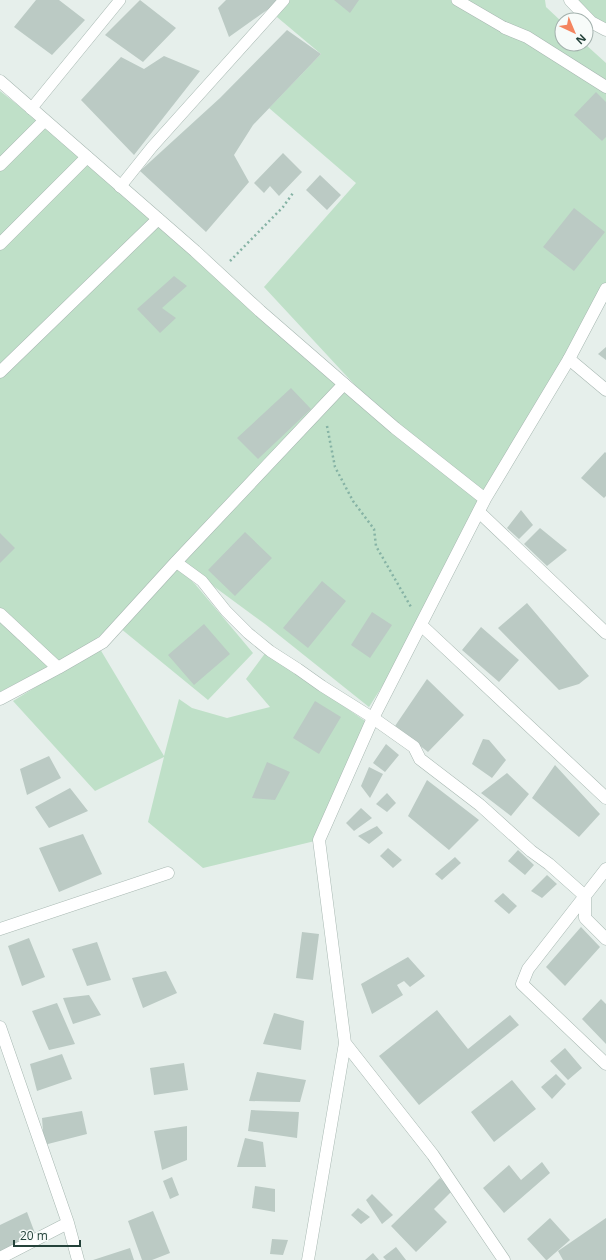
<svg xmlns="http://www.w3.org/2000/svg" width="606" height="1260" font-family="'Open Sans',sans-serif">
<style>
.green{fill:#bfe0c8}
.building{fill:#bbcac4}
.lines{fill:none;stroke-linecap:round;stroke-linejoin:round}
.service-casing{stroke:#a8b8b2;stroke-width:12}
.minor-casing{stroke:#a8b8b2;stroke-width:13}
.tertiary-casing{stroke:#a8b8b2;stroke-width:13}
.path{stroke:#86b3a5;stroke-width:2.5;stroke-dasharray:2 3;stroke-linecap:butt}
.service{stroke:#fff;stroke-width:11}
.minor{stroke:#fff;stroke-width:12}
.tertiary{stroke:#fff;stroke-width:12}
</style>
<rect width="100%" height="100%" fill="#e6efeb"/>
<!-- green -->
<path class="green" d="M 281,0 L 545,0 L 546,7 L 562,22 L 562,44 L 585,44 L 606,63 L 606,289 L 421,625 L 369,707 L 265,624 L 178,560 L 117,621 L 89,645 L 0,692 L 0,91 L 41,123 L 391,424 L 264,287 L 356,183 L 269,108 L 321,54 L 271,12 Z
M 567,0 L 606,0 L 606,30 Z
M 176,566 L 195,584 L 253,653 L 208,700 L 120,628 Z
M 100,649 L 164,756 L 179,699 L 192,708 L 227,718 L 270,707 L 246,679 L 266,652 L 365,721 L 319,840 L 203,868 L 148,822 L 164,757 L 95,791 L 13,701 L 78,661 Z"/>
<!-- building -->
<path class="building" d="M 36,0 L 59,0 L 85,20 L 52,55 L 14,27 Z
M 140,0 L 176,28 L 143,62 L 105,35 Z
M 226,0 L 281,0 L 229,37 L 218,8 Z
M 334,0 L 359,0 L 350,13 Z
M 287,30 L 321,54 L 253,125 L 234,155 L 249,182 L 206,232 L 140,171 L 220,98 Z
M 164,56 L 200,71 L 134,155 L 81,100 L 121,57 L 144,69 Z
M 596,92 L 606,102 L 606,137 L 602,141 L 574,115 Z
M 283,153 L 302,172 L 279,196 L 270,186 L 264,193 L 254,183 Z
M 320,175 L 341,195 L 327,210 L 306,190 Z
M 574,208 L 605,232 L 574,271 L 543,247 Z
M 174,276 L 187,286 L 162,308 L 176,318 L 160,333 L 137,309 Z
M 606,347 L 606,360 L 598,354 Z
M 291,388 L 311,409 L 258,459 L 237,438 Z
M 605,452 L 606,453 L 606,496 L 604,498 L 581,478 Z
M 521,510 L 533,525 L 519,539 L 507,528 Z
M 540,528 L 567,550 L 547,566 L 524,544 Z
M 245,532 L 272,558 L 235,596 L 208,570 Z
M 0,533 L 15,548 L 0,563 Z
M 322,581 L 346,601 L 308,648 L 283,628 Z
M 527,603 L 589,676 L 579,684 L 559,690 L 498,628 Z
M 372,612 L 392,625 L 370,658 L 351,645 Z
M 204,624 L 230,654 L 194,685 L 168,655 Z
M 481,627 L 519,660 L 499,682 L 462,650 Z
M 427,679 L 464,715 L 428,752 L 395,726 Z
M 315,701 L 341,717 L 319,754 L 293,738 Z
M 483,739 L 489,740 L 506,760 L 492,778 L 472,764 Z
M 386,744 L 399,755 L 385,772 L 373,763 Z
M 49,756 L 61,778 L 27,795 L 20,769 Z
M 267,762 L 290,772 L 275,800 L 252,798 Z
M 555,765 L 600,814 L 579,837 L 532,798 Z
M 369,767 L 383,774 L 370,798 L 361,786 Z
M 507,773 L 529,794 L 511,816 L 481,793 Z
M 427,780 L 479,820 L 449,850 L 408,816 Z
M 70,788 L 88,811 L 49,828 L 35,807 Z
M 387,793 L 396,803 L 387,812 L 376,804 Z
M 361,808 L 372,818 L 354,831 L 346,823 Z
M 377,826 L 383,833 L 369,844 L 358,836 Z
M 83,834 L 102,874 L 59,892 L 39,848 Z
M 388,848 L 402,860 L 393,868 L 380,856 Z
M 518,850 L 534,865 L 525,875 L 508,861 Z
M 455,857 L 461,863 L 442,880 L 435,874 Z
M 547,875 L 557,884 L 542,898 L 531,891 Z
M 503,893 L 517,906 L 509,914 L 494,901 Z
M 581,927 L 600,947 L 565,986 L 546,967 Z
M 302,932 L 319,934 L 313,980 L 296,978 Z
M 29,938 L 45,977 L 22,986 L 8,946 Z
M 97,942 L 111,980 L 87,986 L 72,949 Z
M 408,957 L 425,976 L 410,987 L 404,981 L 397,985 L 403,995 L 372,1014 L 361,984 Z
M 166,971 L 177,993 L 143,1008 L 132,978 Z
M 89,995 L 101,1015 L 73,1024 L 63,998 Z
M 601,999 L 606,1004 L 606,1044 L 582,1019 Z
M 57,1003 L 75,1044 L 49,1050 L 32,1011 Z
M 437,1010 L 468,1049 L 510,1015 L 519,1025 L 419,1105 L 379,1056 Z
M 274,1013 L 304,1021 L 301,1050 L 263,1044 Z
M 565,1048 L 582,1068 L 568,1080 L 550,1061 Z
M 62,1054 L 72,1079 L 37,1091 L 30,1064 Z
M 184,1063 L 188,1090 L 154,1095 L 150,1068 Z
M 257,1072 L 306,1080 L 300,1102 L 249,1101 Z
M 556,1074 L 566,1084 L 552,1099 L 541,1087 Z
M 512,1080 L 536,1109 L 494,1142 L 471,1112 Z
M 251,1110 L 299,1112 L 297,1138 L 248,1131 Z
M 82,1111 L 87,1134 L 44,1145 L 42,1118 Z
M 187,1126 L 187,1160 L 162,1170 L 154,1131 Z
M 245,1138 L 263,1142 L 266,1167 L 237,1167 Z
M 542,1162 L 550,1173 L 504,1213 L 483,1188 L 509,1165 L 521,1180 Z
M 172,1177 L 179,1195 L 170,1199 L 163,1181 Z
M 440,1178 L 452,1191 L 434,1209 L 447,1222 L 416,1252 L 391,1226 Z
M 255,1186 L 275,1189 L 275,1212 L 252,1208 Z
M 372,1194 L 393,1215 L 382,1224 L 366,1200 Z
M 358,1208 L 370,1217 L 361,1224 L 351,1215 Z
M 153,1211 L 170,1253 L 152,1260 L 142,1260 L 128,1221 Z
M 27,1212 L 36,1236 L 0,1252 L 0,1225 Z
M 550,1218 L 570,1240 L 547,1260 L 546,1260 L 527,1239 Z
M 606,1218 L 606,1260 L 563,1260 L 558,1251 Z
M 272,1239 L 288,1240 L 283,1255 L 270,1254 Z
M 396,1247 L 406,1260 L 386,1260 L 383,1257 Z
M 130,1248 L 134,1260 L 93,1260 Z
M 373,1253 L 379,1260 L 365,1260 Z"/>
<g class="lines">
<defs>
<path id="service" d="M 457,0 L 505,28
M 31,109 L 120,0
M 120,187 L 152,147 L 284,0
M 176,562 L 202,581 L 226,611 L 248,633 L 270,651 L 298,669 L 322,686 L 373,718"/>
<path id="minor" d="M 570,0 L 591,22 L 606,30
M 505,28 L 527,37 L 606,87
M 0,165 L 44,121
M 0,244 L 87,157
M 569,359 L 606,390
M 0,372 L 158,219
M 479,512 L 606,633
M 0,614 L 58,668
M 421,625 L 606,798
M 0,699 L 58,668 L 103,642 L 176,562 L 344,384
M 373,718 L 414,747 L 420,759 L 480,805 L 531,851 L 549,864 L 585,896 L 585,918 L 606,939
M 606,869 L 528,969 L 522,984 L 606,1064
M 0,929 L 168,873
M 0,1027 L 68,1223 L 78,1260
M 0,1258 L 68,1223"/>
<path id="tertiary" d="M 0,81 L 195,251 L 260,311 L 344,384 L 395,428 L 485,499
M 345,1043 L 433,1155 L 504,1260
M 308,1260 L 345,1043 L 319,840 L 373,718 L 485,499 L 569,359 L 606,289"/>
</defs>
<!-- service casing -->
<use href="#service" class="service-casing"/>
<!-- minor casing -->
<use href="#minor" class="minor-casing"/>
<!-- tertiary casing -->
<use href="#tertiary" class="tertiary-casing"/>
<!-- path -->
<path class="path" d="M 230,261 L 283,207 L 293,193
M 327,426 L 335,467 L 353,501 L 374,529 L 376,546 L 411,607"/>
<!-- service -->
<use href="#service" class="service"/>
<!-- minor -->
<use href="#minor" class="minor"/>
<!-- tertiary -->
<use href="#tertiary" class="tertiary"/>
</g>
<!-- north arrow -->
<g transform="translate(574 32) rotate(136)"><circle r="19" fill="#f7fbf9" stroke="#a3b1ad"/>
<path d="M0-3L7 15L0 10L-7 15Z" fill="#f4845f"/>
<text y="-6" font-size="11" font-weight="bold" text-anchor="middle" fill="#24423a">N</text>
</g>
<!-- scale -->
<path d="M14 1240v6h66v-6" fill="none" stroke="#24423a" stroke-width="2"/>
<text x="20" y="1240" font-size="12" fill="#24423a" stroke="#f7fbf9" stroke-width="3" paint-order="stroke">20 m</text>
</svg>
